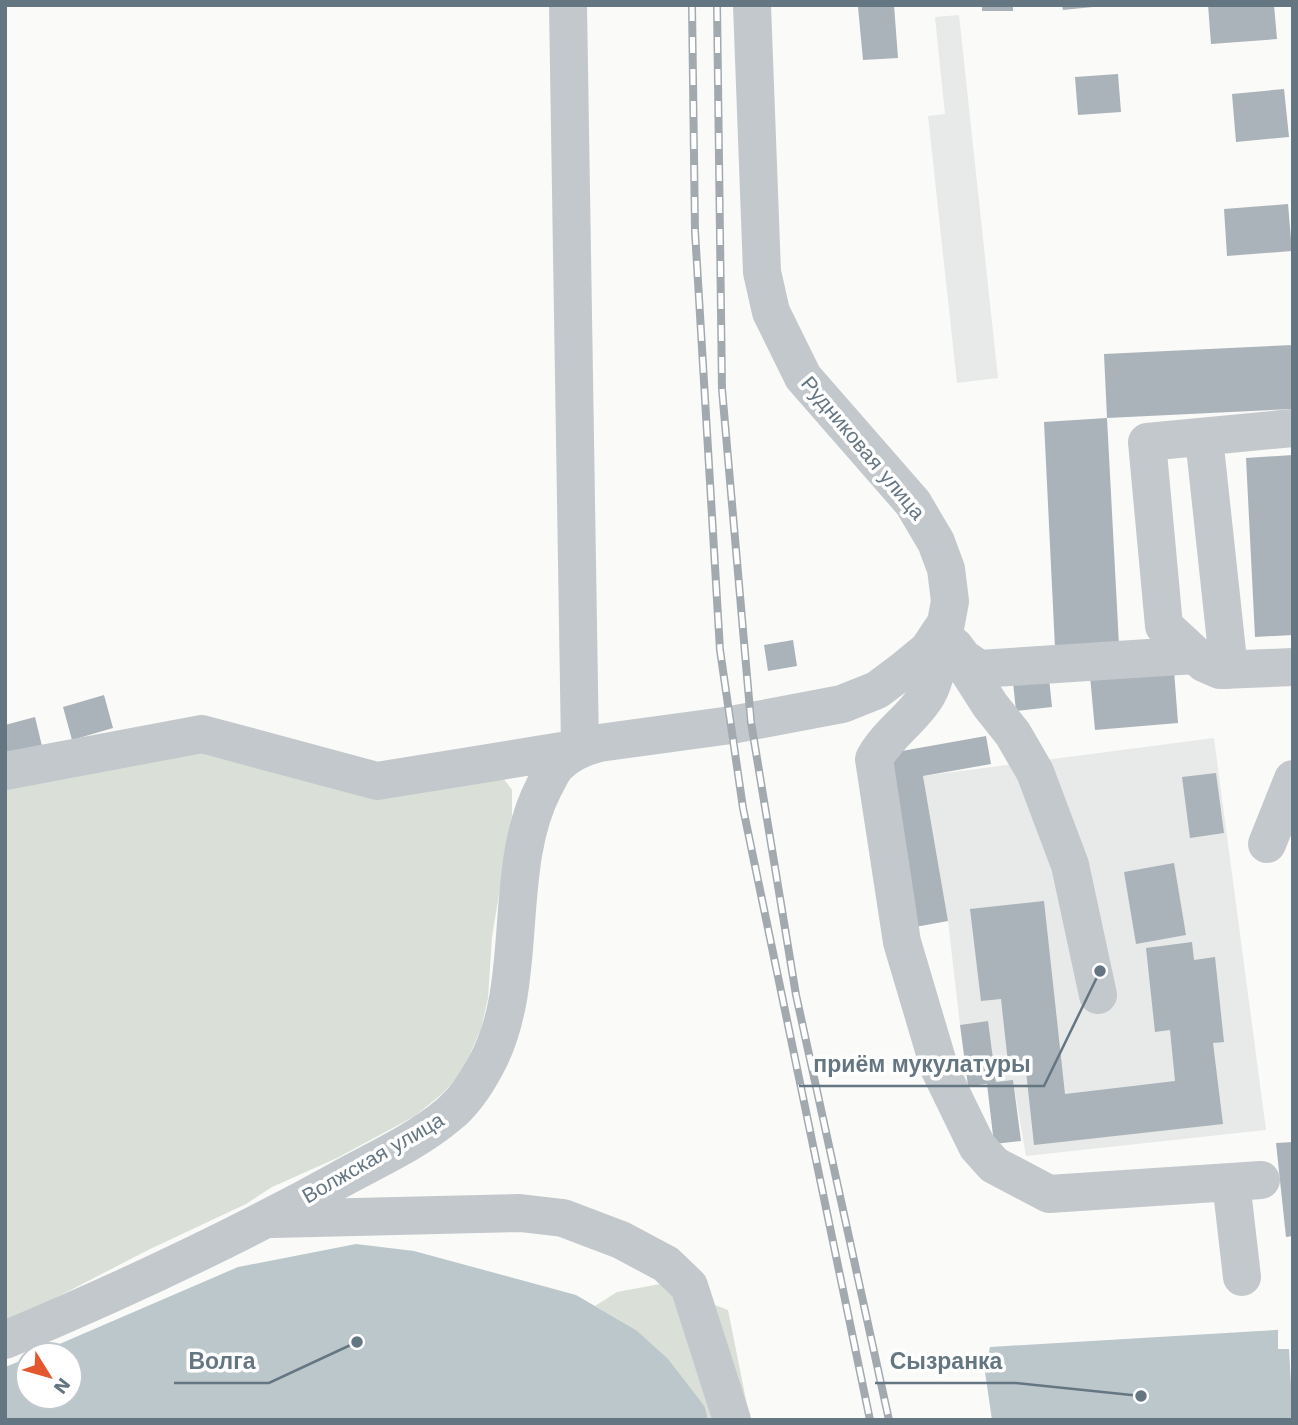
<svg xmlns="http://www.w3.org/2000/svg" width="1298" height="1425" font-family="'Work Sans',sans-serif">
<style>
.built{fill:#e8e9e9}
.green{fill:#dadfd7}
.water{fill:#bbc7cb}
.pier{fill:#fafaf8}
.building{fill:#aab3b9}
.lines{fill:none;stroke-linecap:round;stroke-linejoin:round}
.minor{stroke:#c3c8cc;stroke-width:38}
.rail-casing{stroke:#a2aab0;stroke-width:8}
.rail{stroke:#fff;stroke-width:5;stroke-dasharray:16;stroke-linecap:butt}
.labels{text-anchor:middle;stroke-width:7;stroke-linejoin:round;paint-order:stroke}
.street-label{font-size:21px;fill:#657683;stroke:#fff}
.leader{fill:none;stroke:#657683;stroke-width:2.5}
.callout-dot{fill:#657683;stroke:#fff;stroke-width:2.5}
.callout-label{font-size:23px;text-anchor:middle;font-weight:bold;fill:#657683;stroke:#fff;stroke-width:7;stroke-linejoin:round;paint-order:stroke}
</style>
<rect width="100%" height="100%" fill="#fafaf8"/>
<!-- built -->
<path class="built" d="M 959,15 L 998,378 L 957,383 L 928,116 L 945,114 L 935,17 Z
M 1214,738 L 1266,1130 L 1026,1156 L 1013,1081 L 996,1082 L 960,1025 L 948,921 L 923,776 Z"/>
<!-- green -->
<path class="green" d="M 195,749 L 503,778 L 512,790 L 512,815 L 492,937 L 488,998 L 481,1029 L 462,1072 L 443,1093 L 415,1116 L 337,1158 L 272,1187 L 246,1204 L 148,1250 L 5,1324 L 5,785 Z
M 660,1284 L 728,1310 L 750,1420 L 708,1420 L 705,1407 L 636,1330 L 595,1306 L 617,1292 Z"/>
<!-- water -->
<path class="water" d="M 356,1244 L 414,1251 L 576,1295 L 636,1330 L 668,1359 L 705,1407 L 708,1420 L 5,1420 L 5,1367 L 28,1358 L 28,1397 L 70,1397 L 70,1355 L 34,1355 L 238,1267 Z
M 1293,1329 L 1293,1420 L 992,1420 L 985,1372 L 990,1347 Z"/>
<!-- pier -->
<path class="pier" d="M 1278,1329 L 1293,1329 L 1293,1420 L 1289,1349 L 1278,1349 Z"/>
<!-- building -->
<path class="building" d="M 879,5 L 894,5 L 898,58 L 863,60 L 858,7 Z
M 982,5 L 1013,5 L 1013,11 L 982,11 Z
M 1062,5 L 1092,5 L 1093,7 L 1063,10 Z
M 1208,5 L 1274,5 L 1277,39 L 1211,44 Z
M 1118,74 L 1121,112 L 1078,115 L 1075,77 Z
M 1284,89 L 1289,137 L 1236,142 L 1232,94 Z
M 1288,204 L 1292,251 L 1227,256 L 1224,209 Z
M 1293,345 L 1293,409 L 1107,418 L 1104,354 Z
M 1107,418 L 1119,645 L 1055,648 L 1044,422 Z
M 1293,455 L 1293,635 L 1255,637 L 1246,458 Z
M 793,640 L 797,666 L 768,671 L 764,645 Z
M 1174,670 L 1178,723 L 1095,730 L 1090,676 Z
M 1049,678 L 1052,707 L 1016,711 L 1013,682 Z
M 104,695 L 113,728 L 72,740 L 63,707 Z
M 35,717 L 42,746 L 5,756 L 5,725 Z
M 986,736 L 991,764 L 923,776 L 948,921 L 915,927 L 885,754 Z
M 1216,773 L 1224,833 L 1190,838 L 1182,777 Z
M 1174,863 L 1186,935 L 1136,944 L 1124,872 Z
M 1044,901 L 1065,1094 L 1175,1081 L 1170,1030 L 1155,1032 L 1146,948 L 1192,942 L 1194,960 L 1215,957 L 1224,1042 L 1213,1043 L 1223,1124 L 1034,1145 L 1026,1071 L 1009,1072 L 1001,999 L 981,1001 L 970,909 Z
M 988,1021 L 996,1082 L 1013,1080 L 1021,1141 L 994,1144 L 987,1084 L 968,1086 L 960,1025 Z
M 1293,1142 L 1293,1236 L 1286,1237 L 1276,1143 Z"/>
<g class="lines">
<!-- minor -->
<path class="minor" d="M 1293,428 L 1147,442 L 1164,626 L 1204,663 L 1220,670 L 1293,667
M 1204,438 L 1229,670
M 942,630 C 939,653 938,675 927,695 C 913,719 887,734 874,759 L 902,942 L 940,1070 L 977,1146 L 994,1165 L 1049,1194 L 1261,1180
M 942,630 L 990,705 L 1013,734 L 1035,772 L 1070,865 L 1098,995
M 954,646 L 963,658 L 979,669 L 1195,655
M 5,771 L 202,734 L 377,781 L 580,748 L 568,5
M 1267,844 L 1293,779
M 1231,1182 L 1242,1277
M 273,1219 L 520,1213 L 563,1218 L 621,1240 L 666,1264 L 689,1286 L 732,1420
M 5,1340 C 119,1292 231,1240 339,1180 C 375,1160 416,1142 448,1115 C 463,1103 477,1082 486,1065 C 531,983 501,870 544,787 C 548,780 552,770 557,765 C 569,753 583,747 599,743 L 731,725 L 842,704 L 877,690 L 905,669 L 928,650 L 946,623 L 950,601 L 946,569 L 936,542 L 913,503 L 803,377 L 771,312 L 762,272 L 752,5"/>
<defs>
<path id="rail" d="M 692,5 L 695,231 L 720,650 L 743,808 L 870,1420
M 717,5 L 722,389 L 751,722 L 796,995 L 889,1420"/>
</defs>
<!-- rail casing -->
<use href="#rail" class="rail-casing"/>
<!-- rail -->
<use href="#rail" class="rail"/>
</g>
<g class="labels">
<!-- street labels -->
<g class="street-label">
<text transform="translate(863 448) rotate(50)" y="7">Рудниковая улица</text>
<text transform="translate(373 1158) rotate(-30)" y="7">Волжская улица</text>
</g>
</g>
<!-- callouts -->
<path class="leader" d="M1100 971L1044 1086H799M1141 1396L1016 1383H875M357 1342L269 1383H174"/>
<g class="callout-dot">
<circle cx="1100" cy="971" r="7"/>
<circle cx="1141" cy="1396" r="7"/>
<circle cx="357" cy="1342" r="7"/>
</g>
<g class="callout-label">
<text x="922" y="1072">приём мукулатуры</text>
<text x="946" y="1369">Сызранка</text>
<text x="222" y="1369">Волга</text>
</g>
<!-- border -->
<rect width="1298" height="1425" fill="none" stroke="#657683" stroke-width="14"/>
<!-- north arrow -->
<g transform="translate(49 1376) rotate(127)"><circle r="33" fill="#ffffff" stroke="#c1c8cd" stroke-width="2"/>
<path d="M0-5L12 26L0 18L-12 26Z" fill="#e4572e"/>
<text y="-10" font-size="19" font-weight="bold" text-anchor="middle" fill="#657683">N</text>
</g>
</svg>
